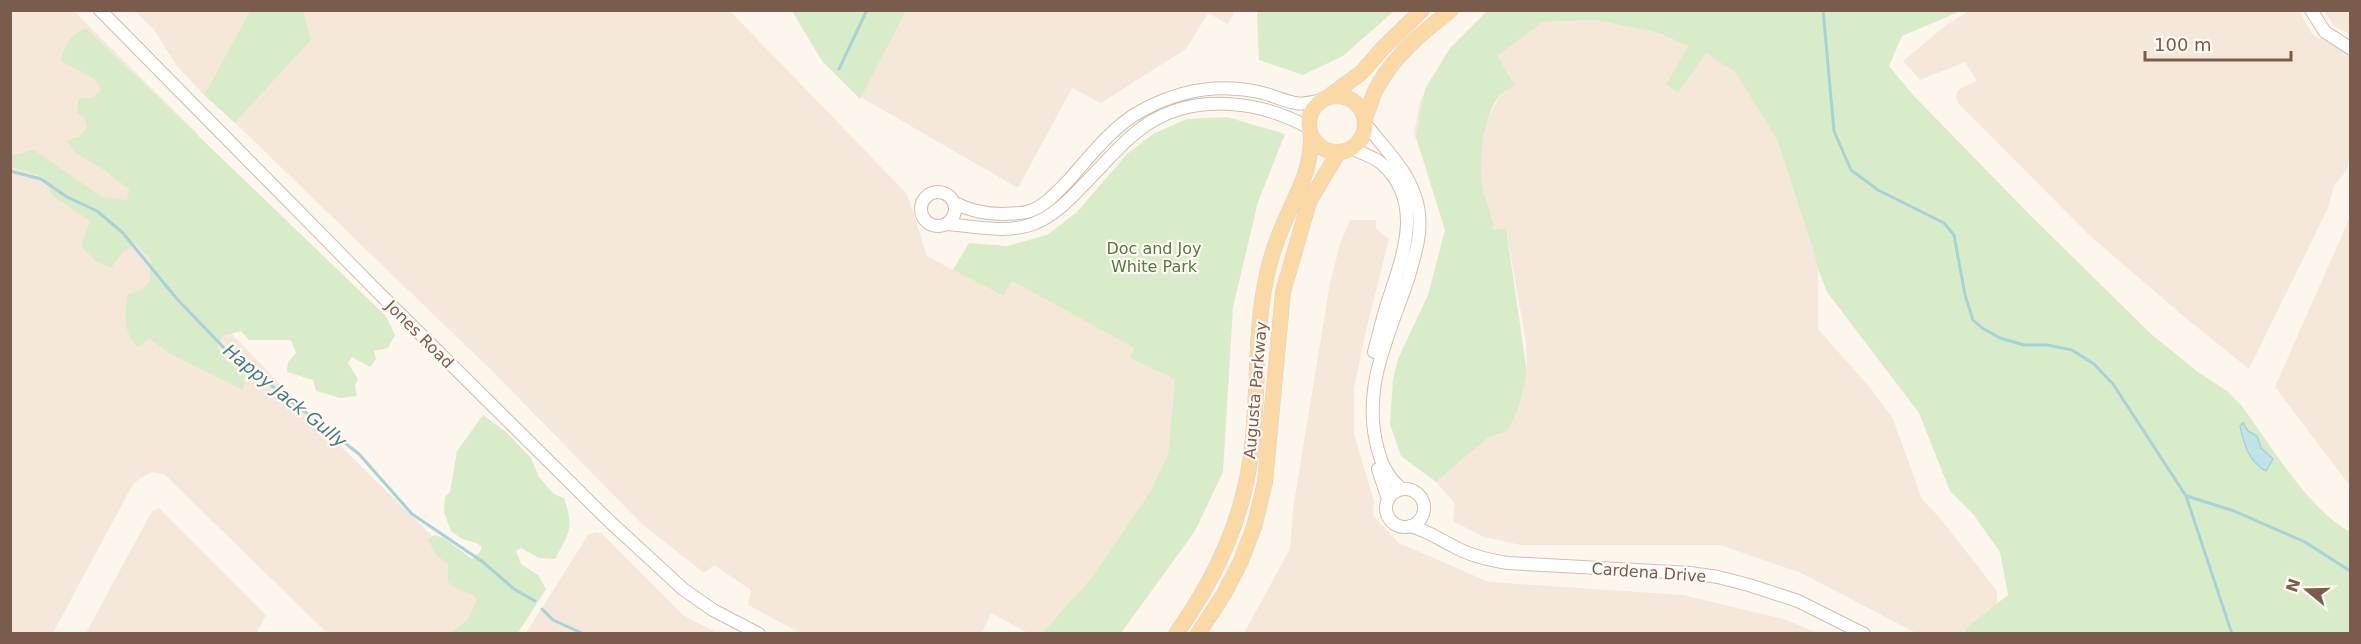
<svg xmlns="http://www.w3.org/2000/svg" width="2361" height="644" font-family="'DejaVu Sans',sans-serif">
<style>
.residential{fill:#f5e8da}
.green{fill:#d8ecc9}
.water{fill:#bfe3e8;stroke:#a5d3da;stroke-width:1.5}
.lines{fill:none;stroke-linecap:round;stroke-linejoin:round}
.stream{stroke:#a5d3da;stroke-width:3}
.minor-casing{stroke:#d1beb0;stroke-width:14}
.major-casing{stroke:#dad1cd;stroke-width:16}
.minor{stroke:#fff;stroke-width:12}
.major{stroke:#fbd9a5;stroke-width:15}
.labels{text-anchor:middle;stroke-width:4.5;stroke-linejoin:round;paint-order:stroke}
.park-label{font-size:16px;fill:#537a41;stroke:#fffaf3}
.street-label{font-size:16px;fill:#7a5c4d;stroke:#fffaf3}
.water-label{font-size:18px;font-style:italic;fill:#437c86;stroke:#fffaf3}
</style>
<rect width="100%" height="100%" fill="#fdf6ec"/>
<!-- residential -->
<path class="residential" d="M 1971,10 L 2299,11 L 2312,34 L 2350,55 L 2350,160 L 2344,174 L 2334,186 L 2328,208 L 2249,369 L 2182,315 L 2088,234 L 1958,103 L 1956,97 L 1957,92 L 1961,88 L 1977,81 L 1965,62 L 1920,80 L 1903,61 L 1946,25 Z
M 10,11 L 74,11 L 199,135 L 139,237 L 324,430 L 508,610 L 493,633 L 327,633 L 165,475 L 153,472 L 140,478 L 132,486 L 53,633 L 11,633 Z
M 134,11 L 250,11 L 204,95 L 176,65 L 153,28 Z
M 303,11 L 730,11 L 907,194 L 927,256 L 1002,296 L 1012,281 L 1134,348 L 1129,358 L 1175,379 L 1168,454 L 1150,492 L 1092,577 L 1042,633 L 1028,633 L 991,613 L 982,633 L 800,633 L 748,605 L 751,590 L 714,565 L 704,573 L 642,524 L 492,371 L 235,123 L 311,40 Z
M 902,11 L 1235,11 L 1228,24 L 1208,13 L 1186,49 L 1101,103 L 1072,88 L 1018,188 L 857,95 Z
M 2324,11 L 2350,11 L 2350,34 L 2334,26 Z
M 1595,20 L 1659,33 L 1688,46 L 1666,84 L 1712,43 L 1781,131 L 1805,210 L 1818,269 L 1818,329 L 1872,390 L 1893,419 L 1922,499 L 1940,518 L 1997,591 L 1997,604 L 1968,626 L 1964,633 L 1916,633 L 1801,573 L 1720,545 L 1521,545 L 1484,537 L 1453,521 L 1455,504 L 1436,482 L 1489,437 L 1508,431 L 1527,373 L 1526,342 L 1506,228 L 1449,237 L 1435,189 L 1414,134 L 1420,101 L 1429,85 L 1486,122 L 1500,95 L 1496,56 L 1543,22 Z
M 2350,217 L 2350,486 L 2275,387 Z
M 1350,220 L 1376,220 L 1376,229 L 1389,239 L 1364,339 L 1354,389 L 1354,434 L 1374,501 L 1373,515 L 1399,543 L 1489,582 L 1683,595 L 1787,620 L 1817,633 L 1244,633 L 1290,549 L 1293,509 L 1330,283 L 1340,244 Z
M 159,508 L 266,615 L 257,633 L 86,633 L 152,511 Z
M 596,532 L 601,533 L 683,615 L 717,633 L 526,633 L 588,535 Z"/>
<!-- green -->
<path class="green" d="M 1259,10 L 1394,10 L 1394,11 L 1343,56 L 1303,75 L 1259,60 L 1257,14 Z
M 250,11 L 303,11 L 311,40 L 235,123 L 204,95 Z
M 792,11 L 906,11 L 860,99 L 822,61 Z
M 1487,11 L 1961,11 L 1902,36 L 1889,66 L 1913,95 L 2029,214 L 2151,334 L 2198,372 L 2227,391 L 2241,405 C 2271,445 2307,508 2350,532 L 2350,633 L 1964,633 L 1968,626 L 2008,595 L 2000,552 L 1973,514 L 1950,491 L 1919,413 L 1827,292 L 1818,269 L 1813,249 L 1777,139 L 1735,72 L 1706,53 L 1678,93 L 1666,84 L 1688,46 L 1659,33 L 1595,20 L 1543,22 L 1497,56 L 1515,85 C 1510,88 1503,91 1500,95 C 1483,115 1477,165 1483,189 C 1486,203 1493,216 1493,230 L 1506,228 L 1527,373 L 1518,409 L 1508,431 L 1489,437 L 1436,482 L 1401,456 L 1390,424 L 1393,379 L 1398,359 L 1428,295 L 1445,230 L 1416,137 L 1425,89 L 1450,48 Z
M 86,28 L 386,316 L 395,335 L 388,348 L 374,351 L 376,359 L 370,367 L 352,357 L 348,363 L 358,379 L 355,385 L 357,396 L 340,398 L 316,391 L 313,380 L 287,372 L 288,362 L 296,353 L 291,340 L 249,340 L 241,331 L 222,336 L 217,347 L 227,362 L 245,373 L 243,390 L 170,354 L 150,339 L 137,347 C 122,329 125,317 128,294 C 152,288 150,281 151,259 L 136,244 L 124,251 L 111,268 L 96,262 L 81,246 L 90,221 L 53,196 L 43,176 L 11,167 L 11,157 L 13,155 L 34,150 L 102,197 L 127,200 L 129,189 L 104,170 L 77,154 L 66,141 L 80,136 L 87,127 L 84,117 L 77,113 L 79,98 L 92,98 L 101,90 L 94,79 L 61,61 C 64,45 71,34 86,28 Z
M 1227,117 L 1285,134 L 1258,202 L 1233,307 L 1223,472 L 1195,531 L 1121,633 L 1042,633 L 1092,577 L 1150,492 L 1168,454 L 1175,379 L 1129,358 L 1134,348 L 1012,281 L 1003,296 L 953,270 L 969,243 L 1007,246 L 1047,235 L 1077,212 L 1127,154 L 1153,134 L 1187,119 Z
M 483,415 L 507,433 L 531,458 L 539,477 L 554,494 L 564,498 C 574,527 570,532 555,559 L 539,558 L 521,548 L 516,551 L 521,564 L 538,575 L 546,589 L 518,633 L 451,633 L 468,619 L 477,600 L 471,593 L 460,591 L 448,582 L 448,564 L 437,556 L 428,540 L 434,535 L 444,538 L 472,559 L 480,552 L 482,547 L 477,543 L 462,539 L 451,531 L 444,512 L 445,497 L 450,492 L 457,451 Z"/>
<!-- water -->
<path class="water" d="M 2243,423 L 2248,431 L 2257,436 L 2261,448 L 2273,459 L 2266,471 C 2248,461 2244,444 2240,426 Z"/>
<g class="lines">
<!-- stream -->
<path class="stream" d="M 1823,10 L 1834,131 L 1851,170 L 1878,190 L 1944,223 L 1954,235 L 1965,295 L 1973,320 L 1982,328 L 2000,338 L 2024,345 L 2047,345 L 2072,350 L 2094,364 L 2113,384 L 2186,496 L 2232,634
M 839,69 L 867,10
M 10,171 L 41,179 L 67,197 L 97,211 L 122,232 L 177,299 L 226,350 L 359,454 L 412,514 L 483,562 L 514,589 L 535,601
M 2187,496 L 2234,511 L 2305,542 L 2350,571
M 542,609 L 553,620 L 584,634"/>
<defs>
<path id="minor" d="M 100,10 L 378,292 L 607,519 L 683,589 L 713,610 L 759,634
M 2311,10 L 2325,32 L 2350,48
M 1365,123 C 1385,150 1411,172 1418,207 C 1423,232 1415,255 1408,279 C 1390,333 1363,384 1376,442 C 1380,460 1386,477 1402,489
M 1352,148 C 1362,154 1372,156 1381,163 C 1427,203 1401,260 1386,307 C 1382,321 1378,337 1374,352
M921 209a17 17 0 1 1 34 0a17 17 0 1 1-34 0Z
M 955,203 C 970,211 985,214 1003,214 C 1012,213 1022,214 1030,211 C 1046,205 1057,192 1069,180 C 1090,156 1113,126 1141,111 C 1179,90 1217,83 1259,92 C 1285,98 1293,109 1321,100
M 946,224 C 974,226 1006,234 1033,224 C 1059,214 1077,191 1096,172 C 1112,155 1127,138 1146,125 C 1194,92 1260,101 1308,127
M 1378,469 L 1388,499
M1386 508a19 19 0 1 1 38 0a19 19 0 1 1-38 0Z
M 1410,526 C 1428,531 1437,538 1453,546 C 1470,556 1488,560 1508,563 L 1690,573 L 1718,577 L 1749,585 L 1798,601 L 1864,634"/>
<path id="major" d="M1309 124a28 28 0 1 1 56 0a28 28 0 1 1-56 0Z
M 1328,97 L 1361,73 L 1383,48 L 1422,10
M 1365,118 C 1370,107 1372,94 1379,84 C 1396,54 1424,31 1451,10
M 1176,634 C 1215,579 1242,522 1251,455 C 1259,397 1254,337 1266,279 C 1270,259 1276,241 1284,223 C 1297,192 1311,172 1311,137
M 1198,634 L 1224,594 L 1241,561 L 1254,527 L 1265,482 L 1283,292 L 1309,202 L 1338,153"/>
</defs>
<!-- minor casing -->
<use href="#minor" class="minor-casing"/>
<!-- major casing -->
<use href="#major" class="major-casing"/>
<!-- minor -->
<use href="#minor" class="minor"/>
<!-- major -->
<use href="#major" class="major"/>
</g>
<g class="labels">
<!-- park labels -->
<g class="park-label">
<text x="1154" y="254">Doc and Joy<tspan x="1154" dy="18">White Park</tspan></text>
</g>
<!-- street labels -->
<g class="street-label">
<text transform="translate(420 334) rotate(45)" y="6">Jones Road</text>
<text transform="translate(1255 390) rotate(-85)" y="6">Augusta Parkway</text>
<text transform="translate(1649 572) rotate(4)" y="6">Cardena Drive</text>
</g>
<!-- water labels -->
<g class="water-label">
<text transform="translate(285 396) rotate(39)" y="6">Happy Jack Gully</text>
</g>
</g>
<!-- border -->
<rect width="2361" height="644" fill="none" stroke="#7a5c4d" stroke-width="24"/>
<!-- north arrow -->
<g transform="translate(2307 590) rotate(289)" stroke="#fffaf3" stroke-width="4.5" paint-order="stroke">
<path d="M0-4.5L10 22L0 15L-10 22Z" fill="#7a5c4d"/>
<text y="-9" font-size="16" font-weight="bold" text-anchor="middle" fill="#7a5c4d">N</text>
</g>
<!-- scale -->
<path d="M2145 51v9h146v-9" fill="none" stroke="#7a5c4d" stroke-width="3"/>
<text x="2154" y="51" font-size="18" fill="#7a5c4d" stroke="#fffaf3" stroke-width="4.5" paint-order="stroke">100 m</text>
</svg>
